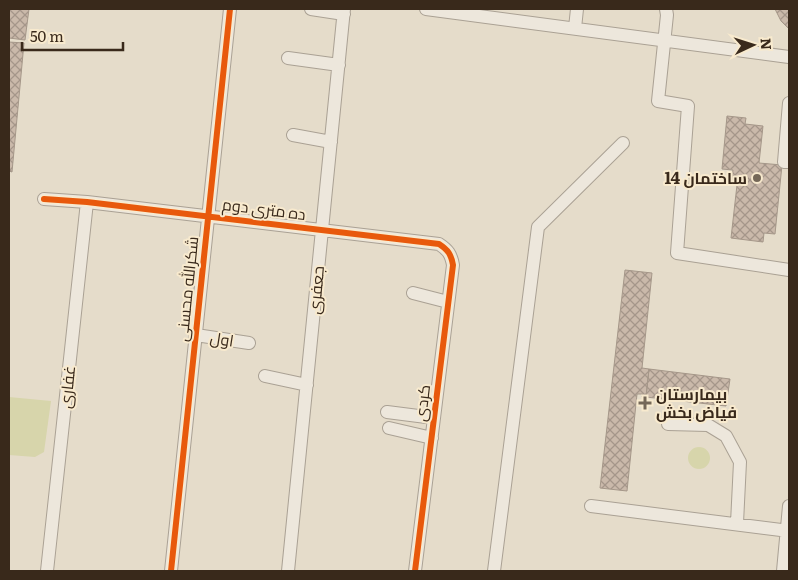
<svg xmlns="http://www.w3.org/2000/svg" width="798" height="580" font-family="Literata,Cairo,serif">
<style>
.green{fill:#d7d5ab}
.building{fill:url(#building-cross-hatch);stroke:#a59789}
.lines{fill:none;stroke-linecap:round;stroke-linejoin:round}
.street-casing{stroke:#aaa194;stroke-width:14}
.street{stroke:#ede7dc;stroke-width:12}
.cycleway-casing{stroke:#f8eace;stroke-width:9}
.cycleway{stroke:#e8590c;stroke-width:6}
.poi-dot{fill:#756858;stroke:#f8eace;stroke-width:2}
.labels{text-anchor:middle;stroke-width:4;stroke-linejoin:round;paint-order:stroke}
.poi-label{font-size:16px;font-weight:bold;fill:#39291b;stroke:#f8eace;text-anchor:end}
.street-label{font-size:16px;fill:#39291b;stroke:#f8eace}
</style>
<defs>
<pattern id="building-cross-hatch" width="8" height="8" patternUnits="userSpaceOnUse" patternTransform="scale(1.25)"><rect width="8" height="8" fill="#cab9aa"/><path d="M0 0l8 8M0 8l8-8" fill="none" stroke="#a5968a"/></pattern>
</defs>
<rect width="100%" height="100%" fill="#e5dcca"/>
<!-- green -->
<path class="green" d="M 9,397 L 51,401 L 44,452 L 35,457 L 9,455 Z
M688 458a11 11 0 1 1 22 0a11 11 0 1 1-22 0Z"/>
<!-- building -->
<path class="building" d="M 9,9 L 29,9 L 25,40 L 9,38 Z
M 775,9 L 789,9 L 789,29 L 781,21 Z
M 9,42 L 24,43 L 12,172 L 9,171 Z
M 727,116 L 746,118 L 745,124 L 763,126 L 759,163 L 782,165 L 775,234 L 764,233 L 763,242 L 731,238 L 737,185 L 731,185 L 733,170 L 722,169 Z
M 625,270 L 652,273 L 642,368 L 649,369 L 646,397 L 642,397 L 643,394 L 637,394 L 627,491 L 600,488 Z
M 649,369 L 730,379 L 726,406 L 646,397 Z"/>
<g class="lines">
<defs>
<path id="street" d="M 311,9 L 344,14
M 426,9 L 789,57
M 666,9 L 667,15 L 658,101 L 688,106 L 677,253 L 789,270
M 575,28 L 577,9
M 288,58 L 339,65
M 789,103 L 784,162 L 789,162
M 293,135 L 331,142
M 44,199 L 87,202 L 439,244 C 448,250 451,254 453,265 L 415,571
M 413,293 L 448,302
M 196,335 L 249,343
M 265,376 L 307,385
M 387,412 L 434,418
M 668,424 L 708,425 L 726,436 L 740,462 L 737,523
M 389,428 L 432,438
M 591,506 L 789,531
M 47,571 L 87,202
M 171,571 L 230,9
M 288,571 L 344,9
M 494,571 L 538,227 L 623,143
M 783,571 L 789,506"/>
</defs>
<!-- street casing -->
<use href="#street" class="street-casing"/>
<!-- street -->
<use href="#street" class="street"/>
<defs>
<path id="cycleway" d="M 44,199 L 87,202 L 439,244 C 448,250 451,254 453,265 L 415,571
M 171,571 L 230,9"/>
</defs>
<!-- cycleway casing -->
<use href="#cycleway" class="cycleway-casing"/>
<!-- cycleway -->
<use href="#cycleway" class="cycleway"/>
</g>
<!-- markers -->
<g class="poi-dot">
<circle cx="757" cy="178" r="5"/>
<path d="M642.5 395.5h5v5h5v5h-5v5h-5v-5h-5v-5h5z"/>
</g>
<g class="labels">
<!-- poi labels -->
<g class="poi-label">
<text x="747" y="184">ساختمان 14</text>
<text x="656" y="400" text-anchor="start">بیمارستان<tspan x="656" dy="18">فیاض بخش</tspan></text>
</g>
<!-- street labels -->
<g class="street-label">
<text transform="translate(264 209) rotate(7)" y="6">ده متری دوم</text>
<text transform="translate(187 289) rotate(-84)" y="6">شکرالله محسنی</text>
<text transform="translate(316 290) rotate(-85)" y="6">جعفری</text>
<text transform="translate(222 339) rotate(9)" y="6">اول</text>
<text transform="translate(67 387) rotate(-84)" y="6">غفاری</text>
<text transform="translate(422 403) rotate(-83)" y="6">کردی</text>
</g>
</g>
<!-- border -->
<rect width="798" height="580" fill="none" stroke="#39291b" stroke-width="20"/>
<!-- north arrow -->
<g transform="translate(753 45) rotate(86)" stroke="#f8eace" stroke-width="4" paint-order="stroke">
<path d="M0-4L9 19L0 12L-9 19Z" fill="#39291b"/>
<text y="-8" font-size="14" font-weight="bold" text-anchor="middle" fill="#39291b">N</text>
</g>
<!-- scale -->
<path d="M22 42v8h101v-8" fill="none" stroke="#39291b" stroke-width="2.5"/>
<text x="30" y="42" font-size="15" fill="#39291b" stroke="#f8eace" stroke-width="4" paint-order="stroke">50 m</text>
</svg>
